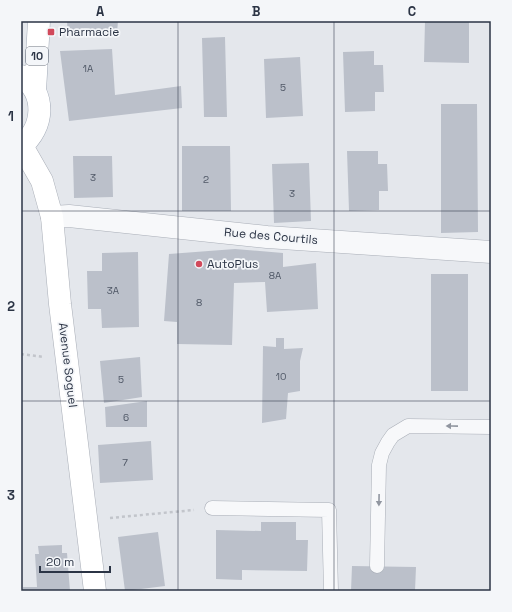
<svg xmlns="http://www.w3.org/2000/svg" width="512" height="612" font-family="'Space Grotesk',sans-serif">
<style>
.building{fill:#bbc0ca}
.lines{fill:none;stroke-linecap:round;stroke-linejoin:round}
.lane-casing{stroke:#a9aeb7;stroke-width:15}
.street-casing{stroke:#a9aeb7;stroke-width:23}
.secondary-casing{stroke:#a9aeb7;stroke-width:23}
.primary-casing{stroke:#a3abb8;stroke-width:23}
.path{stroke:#c2c5cb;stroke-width:2.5;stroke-dasharray:3 3;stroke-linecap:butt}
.lane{stroke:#f7f8fa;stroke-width:14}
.street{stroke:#f7f8fa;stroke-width:22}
.secondary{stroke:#fff;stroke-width:22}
.primary{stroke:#fff;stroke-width:22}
.oneway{fill:#9196a0}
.grid{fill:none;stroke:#2b3445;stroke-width:1;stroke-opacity:0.55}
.poi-dot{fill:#d1495b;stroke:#f4f6f9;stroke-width:1.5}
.labels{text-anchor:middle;stroke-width:3.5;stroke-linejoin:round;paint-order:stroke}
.number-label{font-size:10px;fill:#4f5766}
.shield{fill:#f4f6f9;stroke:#676e7b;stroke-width:1}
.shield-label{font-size:11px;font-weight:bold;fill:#2b3445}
.poi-label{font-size:12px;fill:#2b3445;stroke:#f4f6f9;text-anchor:start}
.street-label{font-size:12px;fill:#2b3445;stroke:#f4f6f9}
.neatline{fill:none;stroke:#2b3445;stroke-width:1.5}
.grid-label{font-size:13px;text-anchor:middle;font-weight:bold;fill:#2b3445}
</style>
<rect width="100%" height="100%" fill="#e4e7ec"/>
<!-- building -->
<path class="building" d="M 67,21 L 118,21 L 117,33 L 68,37 Z
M 425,21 L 469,21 L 469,63 L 424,62 Z
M 225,37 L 227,117 L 204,117 L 202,38 Z
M 112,49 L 115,95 L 181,86 L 182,108 L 69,121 L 60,51 Z
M 374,51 L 374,65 L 383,65 L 384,92 L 375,92 L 375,111 L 345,112 L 343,52 Z
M 300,57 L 303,116 L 266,118 L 264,59 Z
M 441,104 L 477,104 L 478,232 L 441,233 Z
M 182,146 L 230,146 L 231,211 L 182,211 Z
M 347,151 L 378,151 L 378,164 L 387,164 L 388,191 L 379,191 L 379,210 L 349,211 Z
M 73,156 L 112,156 L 113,197 L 74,198 Z
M 309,163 L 311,221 L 274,223 L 272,164 Z
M 235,249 L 283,253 L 283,267 L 316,263 L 318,309 L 267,312 L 265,282 L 234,283 L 232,345 L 177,344 L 177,322 L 164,321 L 169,254 Z
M 138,252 L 139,327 L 102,328 L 101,309 L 88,309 L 87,271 L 102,271 L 102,253 Z
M 431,274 L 468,274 L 468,391 L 431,391 Z
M 276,338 L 284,338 L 284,349 L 303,348 L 300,361 L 300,391 L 288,393 L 286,419 L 262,423 L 263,346 L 276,347 Z
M 140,357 L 142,397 L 104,403 L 100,361 Z
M 147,401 L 147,427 L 106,427 L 105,407 Z
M 151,441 L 153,480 L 100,483 L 98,445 Z
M 261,522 L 296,522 L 296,540 L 308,540 L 307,571 L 242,570 L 242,580 L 216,579 L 216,530 L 261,531 Z
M 158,532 L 165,586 L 125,591 L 118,537 Z
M 62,545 L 62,553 L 67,553 L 70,591 L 23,591 L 23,587 L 37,587 L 35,554 L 39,554 L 38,546 Z
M 352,566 L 416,567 L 415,591 L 351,591 Z"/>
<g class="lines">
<defs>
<path id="lane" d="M 212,508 L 329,510 L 331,591
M 377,566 L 379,465 L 382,453 L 388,442 L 393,435 L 408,426 L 491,427"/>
<path id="street" d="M 52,217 L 69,216 L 267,237 L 491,252"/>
<path id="secondary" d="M 22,146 L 42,181 L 52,217 L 60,304 L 95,591"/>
<path id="primary" d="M 21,76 C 47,93 44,128 21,146
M 35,91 L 39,21"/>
</defs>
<!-- lane casing -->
<use href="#lane" class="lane-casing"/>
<!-- street casing -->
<use href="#street" class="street-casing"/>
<!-- secondary casing -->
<use href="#secondary" class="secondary-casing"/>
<!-- primary casing -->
<use href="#primary" class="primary-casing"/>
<!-- path -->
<path class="path" d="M 21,354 L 44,357
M 110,518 L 194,510"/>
<!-- lane -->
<use href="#lane" class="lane"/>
<!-- street -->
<use href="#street" class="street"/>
<!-- secondary -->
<use href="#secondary" class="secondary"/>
<!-- primary -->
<use href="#primary" class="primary"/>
</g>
<!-- one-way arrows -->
<defs><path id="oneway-solid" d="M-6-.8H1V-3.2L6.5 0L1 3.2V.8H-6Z"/></defs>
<g class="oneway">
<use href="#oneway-solid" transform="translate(452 426) rotate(-179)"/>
<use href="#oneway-solid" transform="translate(379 500) rotate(91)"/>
</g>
<!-- grid -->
<path class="grid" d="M 178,21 L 178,591M 334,21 L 334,591M 21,211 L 491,211M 21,401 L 491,401"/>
<!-- markers -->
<g class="poi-dot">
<rect x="47" y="28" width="8" height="8" rx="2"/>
<circle cx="199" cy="264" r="4"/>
</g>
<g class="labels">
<!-- number labels -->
<g class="number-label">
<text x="88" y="72">1A</text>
<text x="283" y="91">5</text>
<text x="93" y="181">3</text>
<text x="206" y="183">2</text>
<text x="292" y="197">3</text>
<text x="275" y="279">8A</text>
<text x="113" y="294">3A</text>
<text x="199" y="306">8</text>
<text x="281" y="380">10</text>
<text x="121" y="383">5</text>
<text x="126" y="421">6</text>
<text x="125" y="466">7</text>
</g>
<!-- shield labels -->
<rect class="shield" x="26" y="47" width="22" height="18" rx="3"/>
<g class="shield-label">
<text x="37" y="60">10</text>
</g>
<!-- poi labels -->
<g class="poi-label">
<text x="59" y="36">Pharmacie</text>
<text x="207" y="268">AutoPlus</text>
</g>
<!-- street labels -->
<g class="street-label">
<text transform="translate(271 236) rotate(5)" y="4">Rue des Courtils</text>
<text transform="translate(68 365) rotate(83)" y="4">Avenue Soguel</text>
</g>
</g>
<!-- border -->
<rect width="512" height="612" fill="none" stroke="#f4f6f9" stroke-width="44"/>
<!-- scale -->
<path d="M40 566v6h70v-6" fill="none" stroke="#2b3445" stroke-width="2"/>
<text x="46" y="566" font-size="12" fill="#2b3445" stroke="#f4f6f9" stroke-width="3" paint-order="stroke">20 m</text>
<rect x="22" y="22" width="468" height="568" class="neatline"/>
<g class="grid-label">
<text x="100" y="16">A</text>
<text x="256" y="16">B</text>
<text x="412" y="16">C</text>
<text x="11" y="121">1</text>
<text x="11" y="311">2</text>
<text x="11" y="500">3</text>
</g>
</svg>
